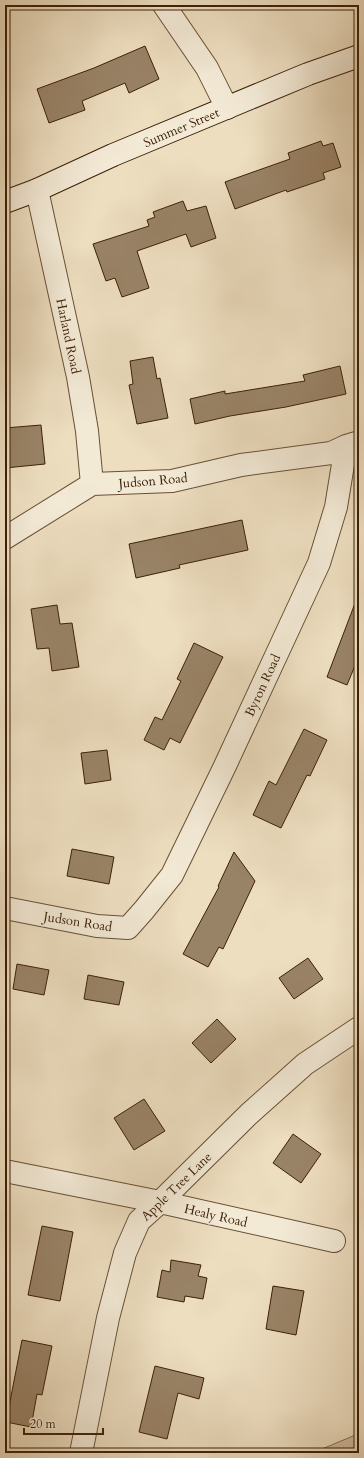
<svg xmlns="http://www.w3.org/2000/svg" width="364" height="1458" font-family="Cardo,serif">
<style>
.green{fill:#cfbea1;stroke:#866f54}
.building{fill:#998367;stroke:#3d2007}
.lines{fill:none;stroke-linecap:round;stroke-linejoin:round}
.street-casing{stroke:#695035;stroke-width:24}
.secondary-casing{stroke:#3d2007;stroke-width:24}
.street{stroke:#f3ead6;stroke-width:22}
.secondary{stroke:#f3ead6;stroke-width:22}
.labels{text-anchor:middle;stroke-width:3.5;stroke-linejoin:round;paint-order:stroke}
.street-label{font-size:13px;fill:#3d2007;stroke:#f3ead6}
</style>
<rect width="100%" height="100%" fill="#eddec0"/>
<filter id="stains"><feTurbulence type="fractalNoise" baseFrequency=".005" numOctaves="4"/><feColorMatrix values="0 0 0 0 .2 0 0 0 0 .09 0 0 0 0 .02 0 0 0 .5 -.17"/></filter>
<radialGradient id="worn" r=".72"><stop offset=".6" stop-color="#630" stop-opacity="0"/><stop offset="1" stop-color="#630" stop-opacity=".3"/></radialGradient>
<!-- green -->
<path class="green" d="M 359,1431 L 359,1453 L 318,1453 L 322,1449 L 353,1436 Z"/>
<!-- building -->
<path class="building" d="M 145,46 L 159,79 L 129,93 L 125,83 L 82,101 L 85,110 L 49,123 L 37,89 L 94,68 Z
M 321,141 L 323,146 L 333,143 L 341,167 L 323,173 L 325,179 L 287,192 L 286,190 L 235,209 L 225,182 L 290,159 L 288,153 Z
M 183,201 L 187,211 L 206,206 L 216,238 L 191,247 L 186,234 L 137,251 L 149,288 L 122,297 L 115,278 L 106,281 L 93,244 L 149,226 L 147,220 L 155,217 L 153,212 Z
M 153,357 L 157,379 L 160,378 L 168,418 L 137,424 L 129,385 L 133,384 L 130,361 Z
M 340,366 L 346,394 L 286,407 L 230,416 L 195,424 L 190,399 L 225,391 L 225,394 L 305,381 L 303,375 Z
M 41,425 L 45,464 L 5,468 L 5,428 Z
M 242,520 L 248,550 L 179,565 L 180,568 L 136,578 L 129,544 Z
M 357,598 L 359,598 L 359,656 L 347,685 L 327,677 Z
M 57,605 L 60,624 L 72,623 L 79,667 L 52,671 L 49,648 L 37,649 L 31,609 Z
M 194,643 L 223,657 L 180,743 L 170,738 L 164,750 L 144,740 L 155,717 L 162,720 L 181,681 L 177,679 Z
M 304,729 L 327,740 L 310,776 L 307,775 L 281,828 L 253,815 L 269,781 L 276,785 Z
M 107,750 L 111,780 L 85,784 L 81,753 Z
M 72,849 L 114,857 L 109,884 L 67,876 Z
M 234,852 L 255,881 L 223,949 L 219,947 L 208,967 L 183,954 L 219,887 L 218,886 Z
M 308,958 L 323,979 L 294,999 L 279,978 Z
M 17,964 L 49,970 L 44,995 L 13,989 Z
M 88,975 L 124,982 L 119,1005 L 84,999 Z
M 217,1019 L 236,1039 L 211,1063 L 192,1043 Z
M 144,1099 L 165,1131 L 134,1150 L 114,1118 Z
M 293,1134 L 321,1154 L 301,1183 L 273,1163 Z
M 42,1226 L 73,1232 L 60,1301 L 28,1295 Z
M 171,1260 L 201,1265 L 198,1276 L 207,1278 L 203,1299 L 185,1296 L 184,1302 L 157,1297 L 162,1270 L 170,1272 Z
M 273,1286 L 304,1291 L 296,1335 L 266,1329 Z
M 22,1340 L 52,1346 L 42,1395 L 37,1394 L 31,1427 L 6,1422 Z
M 155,1366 L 204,1378 L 199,1399 L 178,1393 L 167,1439 L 139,1432 Z"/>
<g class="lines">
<defs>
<path id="street" d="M 164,5 L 207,68 L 227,108
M 37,190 L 78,377 L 87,431 L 92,484
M 5,538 L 92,484 L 172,481 L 241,465 L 331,453 L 346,446 L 356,443
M 5,908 L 97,926 L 128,928 L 144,910 L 172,875 L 224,768 L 319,563 L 336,507 L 346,446
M 5,1171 L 160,1202 L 334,1241
M 81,1453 L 108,1318 L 125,1253 L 139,1221 L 160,1202 L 249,1114 L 305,1064 L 359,1028"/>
<path id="secondary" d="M 5,202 L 37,190 L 113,155 L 308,74 L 359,56"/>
</defs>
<!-- street casing -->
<use href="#street" class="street-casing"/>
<!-- secondary casing -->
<use href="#secondary" class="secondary-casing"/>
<!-- street -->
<use href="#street" class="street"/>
<!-- secondary -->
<use href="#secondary" class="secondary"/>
</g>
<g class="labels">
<!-- street labels -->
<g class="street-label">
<text transform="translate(181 127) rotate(-23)" y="5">Summer Street</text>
<text transform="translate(69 336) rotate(78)" y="5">Harland Road</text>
<text transform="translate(153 480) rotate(-5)" y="5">Judson Road</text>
<text transform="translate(262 685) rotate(-65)" y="5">Byron Road</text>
<text transform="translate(78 921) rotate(9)" y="5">Judson Road</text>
<text transform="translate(176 1186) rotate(-44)" y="5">Apple Tree Lane</text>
<text transform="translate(216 1215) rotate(13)" y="5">Healy Road</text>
</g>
</g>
<!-- margin -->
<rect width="364" height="1458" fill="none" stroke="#eddec0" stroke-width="20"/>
<rect x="6" y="6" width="352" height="1446" fill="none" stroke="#3d2007" stroke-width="2"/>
<rect x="10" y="10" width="344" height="1438" fill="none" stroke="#3d2007"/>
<!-- scale -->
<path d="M24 1428v6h79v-6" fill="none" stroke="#3d2007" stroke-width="2"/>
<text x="30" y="1428" font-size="12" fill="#3d2007" stroke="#f3ead6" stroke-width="3" paint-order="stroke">20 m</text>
<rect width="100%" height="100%" filter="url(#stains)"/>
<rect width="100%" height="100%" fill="url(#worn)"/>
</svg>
